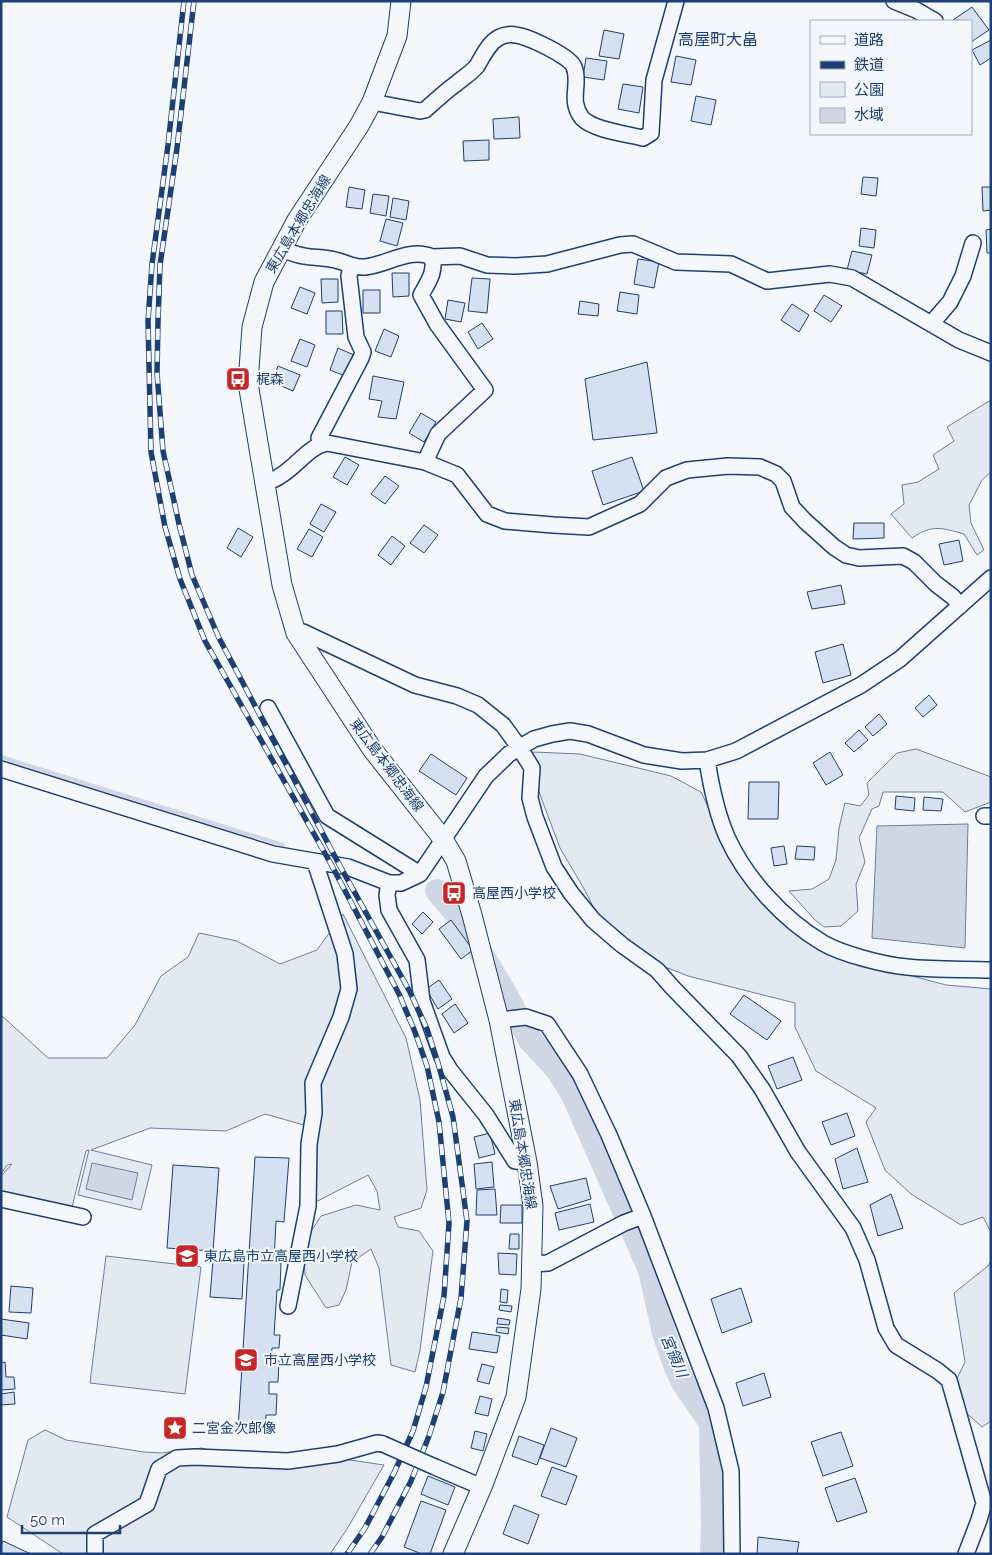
<svg xmlns="http://www.w3.org/2000/svg" width="992" height="1555" font-family="Raleway,'Noto Sans JP',sans-serif">
<style>
.green{fill:#e3e9f0;stroke:#687fa3}
.water{fill:#cfd7e4;stroke:#687fa3}
.lines{fill:none;stroke-linecap:round;stroke-linejoin:round}
.stream{stroke:#cfd7e4;stroke-width:4}
.river{stroke:#cfd7e4;stroke-width:24}
.building{fill:#d5e0f0;stroke:#1d3f73}
.minor-casing{stroke:#1d3f73;stroke-width:18}
.major-casing{stroke:#1d3f73;stroke-width:21}
.minor{stroke:#f4f7fb;stroke-width:15}
.major{stroke:#f4f7fb;stroke-width:19}
.rail-casing{stroke:#1d3f73;stroke-width:5.5}
.rail{stroke:#f4f7fb;stroke-width:4;stroke-dasharray:11;stroke-linecap:butt}
.minor-bridge-casing{stroke:#1d3f73;stroke-width:18;stroke-linecap:butt}
.minor-bridge{stroke:#f4f7fb;stroke-width:15}
.labels{text-anchor:middle;stroke-width:4;stroke-linejoin:round;paint-order:stroke}
.street-label{font-size:14px;fill:#1d3f73;stroke:#f4f7fb}
.poi-label{font-size:14px;fill:#1d3f73;stroke:#f4f7fb;text-anchor:start}
.water-label{font-size:15px;font-style:italic;fill:#1d3f73;stroke:#f4f7fb}
.quarter-label{font-size:16px;fill:#1d3f73;stroke:#f4f7fb}
</style>
<rect width="100%" height="100%" fill="#f4f7fb"/>
<!-- green -->
<path class="green" d="M 991,400 L 991,472 L 982,480 L 969,505 L 971,523 L 984,550 L 977,555 L 964,534 C 942,528 932,524 912,538 L 891,514 L 904,504 L 902,485 L 918,482 L 939,469 L 933,455 L 954,441 L 947,427 Z
M 916,749 L 991,777 L 991,802 L 965,812 L 943,792 L 883,792 L 879,806 L 872,809 L 859,838 L 865,862 L 856,884 L 858,911 L 841,926 L 824,927 L 814,919 L 789,891 L 812,889 L 829,879 L 836,860 L 839,828 L 845,803 L 860,806 L 869,795 L 867,783 L 897,753 Z
M 533,752 L 580,754 L 671,776 L 701,792 L 741,876 L 776,918 L 818,948 L 849,962 L 905,974 L 946,985 L 991,989 L 991,1232 L 983,1217 L 961,1225 L 911,1194 L 885,1170 L 866,1122 L 876,1108 L 816,1071 L 795,1027 L 795,1003 L 688,976 L 640,957 L 598,916 L 583,887 L 560,848 L 539,792 Z
M 343,914 L 406,1038 L 420,1100 L 427,1190 L 421,1208 L 394,1217 L 398,1227 L 419,1231 L 433,1251 L 420,1350 L 415,1372 L 391,1365 L 379,1268 L 371,1249 L 352,1262 L 346,1290 L 339,1305 L 326,1308 L 305,1275 L 304,1255 L 308,1236 L 321,1216 L 356,1205 L 380,1210 L 377,1191 L 368,1175 L 308,1206 L 311,1127 L 265,1114 L 226,1131 L 150,1128 L 91,1150 L 152,1165 L 141,1210 L 78,1195 L 89,1150 L 86,1151 L 72,1207 L 1,1192 L 1,1176 L 12,1164 L 7,1165 L 1,1174 L 1,1015 L 48,1058 L 107,1058 L 135,1025 L 161,976 L 188,957 L 199,933 L 237,941 L 280,964 L 317,950 Z
M 106,1256 L 201,1267 L 185,1394 L 90,1383 Z
M 991,1261 L 991,1421 L 982,1427 L 962,1409 L 956,1381 L 965,1362 L 954,1293 L 988,1266 Z
M 45,1430 L 66,1440 L 144,1452 L 161,1453 L 202,1448 L 234,1459 L 330,1457 L 384,1465 L 347,1529 L 330,1554 L 63,1554 L 7,1517 L 28,1440 Z"/>
<!-- water -->
<path class="water" d="M 968,824 L 965,948 L 872,938 L 877,826 Z
M 92,1163 L 138,1173 L 132,1200 L 86,1189 Z"/>
<g class="lines">
<!-- stream -->
<path class="stream" d="M 1,757 L 283,845"/>
<!-- river -->
<path class="river" d="M 437,891 L 461,919 L 506,995 L 530,1040 L 557,1069 L 573,1095 L 650,1270 L 664,1333 L 675,1365 L 684,1384 L 711,1423 L 713,1526 L 712,1554"/>
</g>
<!-- building -->
<path class="building" d="M 972,7 L 989,30 L 971,42 L 971,21 L 953,20 Z
M 604,30 L 624,34 L 619,59 L 599,56 Z
M 991,40 L 991,58 L 980,65 L 972,50 Z
M 676,56 L 696,60 L 691,85 L 671,82 Z
M 586,58 L 607,61 L 604,80 L 583,77 Z
M 623,84 L 643,87 L 639,113 L 618,109 Z
M 696,96 L 716,100 L 711,125 L 691,121 Z
M 519,117 L 520,138 L 494,139 L 493,119 Z
M 489,140 L 489,160 L 464,161 L 463,141 Z
M 863,177 L 878,178 L 876,196 L 861,194 Z
M 349,187 L 365,190 L 362,209 L 346,207 Z
M 982,187 L 991,187 L 991,210 L 983,211 Z
M 373,194 L 389,196 L 386,216 L 370,213 Z
M 393,198 L 409,201 L 406,220 L 390,217 Z
M 386,219 L 403,223 L 397,246 L 380,241 Z
M 861,228 L 876,230 L 874,248 L 859,246 Z
M 991,229 L 991,253 L 987,253 L 986,230 Z
M 852,251 L 872,255 L 867,274 L 847,270 Z
M 638,259 L 659,262 L 654,288 L 634,284 Z
M 392,273 L 409,273 L 409,296 L 393,297 Z
M 472,278 L 490,279 L 487,313 L 468,311 Z
M 321,279 L 338,279 L 338,302 L 322,303 Z
M 300,287 L 315,293 L 307,314 L 291,308 Z
M 363,290 L 380,290 L 380,313 L 363,313 Z
M 620,292 L 639,295 L 637,314 L 617,311 Z
M 824,295 L 842,306 L 831,322 L 814,311 Z
M 448,300 L 465,303 L 461,322 L 445,319 Z
M 580,301 L 599,304 L 598,316 L 578,314 Z
M 792,304 L 809,315 L 799,332 L 781,320 Z
M 326,311 L 342,311 L 343,334 L 326,334 Z
M 482,323 L 493,339 L 478,349 L 468,332 Z
M 384,329 L 399,336 L 391,357 L 375,351 Z
M 300,339 L 315,345 L 307,367 L 291,361 Z
M 338,348 L 354,355 L 345,376 L 330,370 Z
M 647,362 L 657,433 L 593,440 L 585,379 Z
M 278,366 L 300,375 L 293,391 L 272,382 Z
M 373,376 L 404,382 L 396,419 L 378,417 L 382,401 L 369,399 Z
M 421,413 L 436,422 L 424,442 L 409,433 Z
M 345,457 L 359,465 L 347,485 L 333,477 Z
M 632,457 L 644,491 L 603,505 L 592,471 Z
M 385,476 L 399,486 L 385,504 L 371,494 Z
M 321,504 L 336,512 L 324,532 L 310,524 Z
M 854,523 L 884,523 L 884,538 L 853,539 Z
M 424,525 L 438,535 L 424,553 L 410,543 Z
M 238,528 L 253,537 L 241,557 L 227,548 Z
M 309,529 L 323,537 L 312,557 L 297,549 Z
M 392,536 L 405,546 L 391,565 L 378,555 Z
M 959,540 L 963,561 L 944,565 L 939,544 Z
M 841,585 L 845,604 L 812,609 L 807,592 Z
M 843,644 L 851,675 L 823,683 L 815,652 Z
M 929,695 L 937,705 L 923,717 L 915,708 Z
M 879,714 L 887,724 L 873,736 L 865,727 Z
M 859,730 L 868,740 L 854,752 L 845,743 Z
M 830,752 L 843,775 L 826,785 L 813,763 Z
M 431,754 L 467,778 L 456,795 L 419,771 Z
M 749,782 L 779,782 L 778,819 L 748,819 Z
M 896,796 L 915,798 L 914,811 L 895,809 Z
M 924,797 L 943,799 L 941,811 L 923,810 Z
M 784,846 L 787,864 L 774,866 L 771,848 Z
M 797,846 L 815,847 L 814,860 L 795,859 Z
M 423,912 L 433,922 L 422,934 L 412,924 Z
M 451,920 L 473,950 L 461,959 L 439,929 Z
M 439,980 L 452,999 L 438,1009 L 426,989 Z
M 744,995 L 781,1021 L 767,1040 L 730,1014 Z
M 455,1004 L 468,1023 L 454,1033 L 442,1014 Z
M 793,1057 L 802,1080 L 777,1089 L 768,1066 Z
M 847,1113 L 855,1136 L 831,1145 L 822,1122 Z
M 490,1133 L 495,1154 L 479,1158 L 474,1137 Z
M 857,1148 L 868,1182 L 843,1189 L 835,1159 Z
M 255,1157 L 289,1158 L 284,1222 L 276,1221 L 274,1262 L 281,1263 L 280,1290 L 277,1290 L 274,1335 L 280,1335 L 279,1348 L 272,1348 L 271,1360 L 279,1361 L 278,1382 L 269,1382 L 269,1394 L 277,1394 L 276,1415 L 266,1415 L 265,1433 L 238,1430 Z
M 492,1162 L 494,1187 L 476,1189 L 474,1164 Z
M 173,1165 L 219,1168 L 213,1251 L 167,1248 Z
M 586,1178 L 591,1199 L 558,1209 L 550,1186 Z
M 495,1189 L 497,1215 L 476,1215 L 477,1190 Z
M 891,1194 L 903,1228 L 878,1236 L 870,1205 Z
M 590,1204 L 594,1222 L 559,1230 L 555,1213 Z
M 501,1205 L 522,1205 L 522,1223 L 500,1223 Z
M 510,1234 L 519,1234 L 519,1249 L 509,1249 Z
M 498,1253 L 517,1254 L 516,1275 L 499,1274 Z
M 213,1260 L 244,1262 L 242,1299 L 210,1297 Z
M 11,1286 L 33,1288 L 31,1313 L 9,1312 Z
M 741,1288 L 752,1322 L 722,1333 L 711,1299 Z
M 501,1289 L 508,1290 L 507,1303 L 500,1302 Z
M 500,1305 L 512,1306 L 511,1312 L 499,1310 Z
M 498,1318 L 510,1320 L 509,1325 L 497,1324 Z
M 1,1319 L 29,1323 L 27,1339 L 1,1335 Z
M 497,1327 L 509,1328 L 508,1334 L 496,1332 Z
M 472,1332 L 500,1336 L 497,1353 L 469,1349 Z
M 5,1362 L 6,1377 L 14,1377 L 15,1389 L 1,1390 L 1,1363 Z
M 482,1364 L 494,1367 L 489,1384 L 477,1381 Z
M 764,1373 L 771,1397 L 743,1406 L 736,1383 Z
M 14,1392 L 15,1404 L 1,1405 L 1,1394 Z
M 480,1396 L 492,1399 L 488,1416 L 475,1413 Z
M 551,1428 L 577,1438 L 566,1467 L 540,1458 Z
M 475,1431 L 487,1434 L 483,1451 L 471,1448 Z
M 841,1432 L 853,1466 L 823,1476 L 811,1442 Z
M 519,1436 L 544,1445 L 537,1465 L 512,1456 Z
M 552,1467 L 577,1476 L 566,1505 L 541,1496 Z
M 428,1476 L 455,1487 L 448,1505 L 421,1494 Z
M 855,1478 L 867,1512 L 837,1522 L 825,1488 Z
M 421,1501 L 446,1510 L 430,1554 L 422,1554 L 404,1547 Z
M 514,1505 L 539,1515 L 528,1544 L 503,1534 Z
M 758,1537 L 799,1542 L 797,1554 L 757,1554 Z
M 3,1541 L 31,1554 L 1,1554 L 1,1545 Z"/>
<g class="lines">
<defs>
<path id="minor" d="M 894,1 L 916,10 L 935,21
M 372,102 L 420,111 L 425,110 C 435,101 446,91 457,83 C 464,77 471,73 477,66 C 483,56 489,42 500,37 C 504,35 511,34 515,35 C 527,36 570,56 574,67 C 581,84 568,100 582,118 C 593,130 627,134 643,138 L 651,133 L 654,80 L 676,1
M 282,249 C 289,252 297,255 304,256 C 314,258 325,257 335,260 C 345,262 353,268 365,267 C 387,265 409,247 432,257 C 436,272 428,282 421,295 L 437,324 L 485,390 L 438,434 L 425,462
M 432,257 L 460,256 L 487,265 L 515,266 L 547,264 L 620,245 L 633,244 L 676,262 L 731,264 L 767,281 L 830,274 L 852,278 L 959,340 L 991,353
M 931,324 L 950,302 L 963,276 L 973,243
M 321,444 L 319,438 L 361,358 L 363,352 L 356,337 L 349,276 L 351,266
M 265,483 C 270,481 276,479 280,476 C 296,467 309,446 327,443 L 425,462 L 457,475 L 487,514 L 505,521 L 553,525 L 589,527 L 640,504 L 666,478 L 687,470 L 728,466 L 760,467 L 776,474 L 783,481 L 792,507 L 805,521 L 834,547 L 846,555 L 859,558 L 903,556 L 914,562 L 936,584 L 953,597 L 960,606
M 296,633 L 303,632 L 415,685 L 457,696 L 478,705 L 503,725 L 519,747 L 532,768 L 530,798 L 535,817 L 554,867 L 571,893 L 593,920 L 622,945 L 657,970 L 672,987 L 739,1056 L 762,1089 L 798,1152 L 853,1228 L 867,1260 L 886,1328 L 896,1345 L 938,1371 L 949,1380 L 984,1503 L 979,1520 L 966,1554
M 268,708 L 327,816 L 420,874
M 707,760 C 711,786 716,812 727,837 C 746,879 784,920 823,943 C 842,954 884,965 907,967 C 935,970 963,969 991,970
M 1,769 L 273,854 L 348,867 L 389,883 L 401,883 L 420,874 L 486,776 L 509,754 L 534,739 L 552,734 L 570,731 L 588,734 L 644,755 L 682,761 L 707,760 L 736,751 L 861,685 L 900,659 L 991,578
M 984,816 L 991,816
M 389,883 L 387,895 L 389,910 L 417,960 L 422,1001 L 442,1057 L 450,1070 L 486,1115 L 515,1161 L 527,1162
M 499,1020 L 526,1017 L 547,1024 L 580,1074 L 609,1135 L 643,1216 L 716,1408 L 731,1471 L 732,1554
M 1,1199 L 83,1217
M 532,1264 L 548,1263 L 624,1223 L 643,1216
M 288,1306 L 308,1206 L 309,1144 L 314,1113 L 313,1083 L 341,1017 L 349,989 L 345,954 L 315,862
M 435,1467 L 482,1487
M 95,1554 L 95,1534 L 147,1504 L 159,1469 L 177,1458 L 195,1457 L 288,1461 L 338,1454 L 377,1443 L 383,1444"/>
<path id="major" d="M 401,1 L 397,36 L 372,102 L 359,126 L 297,220 L 264,282 L 252,327 L 248,383 L 282,585 L 296,633 L 372,749 L 443,839 L 456,861 L 472,915 L 499,1020 L 527,1162 L 533,1206 L 531,1289 L 516,1397 L 482,1487 L 453,1554"/>
</defs>
<!-- minor casing -->
<use href="#minor" class="minor-casing"/>
<!-- major casing -->
<use href="#major" class="major-casing"/>
<!-- minor -->
<use href="#minor" class="minor"/>
<!-- major -->
<use href="#major" class="major"/>
<defs>
<path id="rail" d="M 184,1 L 168,145 L 152,264 L 148,321 L 151,452 L 165,527 L 180,579 L 205,641 L 331,864 L 399,994 L 415,1032 L 427,1066 L 439,1122 L 449,1223 L 444,1296 L 426,1387 L 413,1431 L 394,1473 L 365,1528 L 347,1554
M 194,1 L 177,148 L 160,265 L 158,321 L 157,373 L 163,451 L 179,524 L 192,575 L 219,638 L 340,866 L 410,992 L 427,1029 L 438,1063 L 453,1117 L 467,1221 L 461,1298 L 443,1392 L 429,1436 L 411,1481 L 382,1537 L 370,1554"/>
</defs>
<!-- rail casing -->
<use href="#rail" class="rail-casing"/>
<!-- rail -->
<use href="#rail" class="rail"/>
<defs>
<path id="minor-bridge" d="M 383,1444 L 435,1467"/>
</defs>
<!-- minor-bridge casing -->
<use href="#minor-bridge" class="minor-bridge-casing"/>
<!-- minor-bridge -->
<use href="#minor-bridge" class="minor-bridge"/>
</g>
<!-- icons -->
<defs>
<symbol id="bus-square" viewBox="-11 -11 22 22"><rect x="-9" y="-9" width="18" height="18" rx="4" fill="#c62828" stroke="#f4f7fb"/><path d="M-5-6H5V4H4V6H2V4H-2V6H-4V4H-5ZM-3.5-4V0h7V-4ZM-3.5 1.2v1.5H-2V1.2ZM2 1.2v1.5H3.5V1.2Z" fill="#fff"/></symbol>
<symbol id="school-square" viewBox="-11 -11 22 22"><rect x="-9" y="-9" width="18" height="18" rx="4" fill="#c62828" stroke="#f4f7fb"/><path d="M0-5L7-2L0 1L-7-2ZM-4 1L0 2.5L4 1V4Q0 6-4 4Z" fill="#fff"/></symbol>
<symbol id="sight-square" viewBox="-11 -11 22 22"><rect x="-9" y="-9" width="18" height="18" rx="4" fill="#c62828" stroke="#f4f7fb"/><path d="M0-6L1.8-2.2L6-1.7L2.9 1.2L3.7 5.4L0 3.3L-3.7 5.4L-2.9 1.2L-6-1.7L-1.8-2.2Z" fill="#fff"/></symbol>
</defs>
<g fill-rule="evenodd">
<use href="#bus-square" x="224" y="365" width="28" height="28"/>
<use href="#bus-square" x="440" y="879" width="28" height="28"/>
<use href="#school-square" x="173" y="1242" width="28" height="28"/>
<use href="#school-square" x="232" y="1346" width="28" height="28"/>
<use href="#sight-square" x="161" y="1414" width="28" height="28"/>
</g>
<g class="labels">
<!-- street labels -->
<g class="street-label">
<text transform="translate(298 224) rotate(-59)" y="5">東広島本郷忠海線</text>
<text transform="translate(387 765) rotate(53)" y="5">東広島本郷忠海線</text>
<text transform="translate(523 1154) rotate(81)" y="5">東広島本郷忠海線</text>
</g>
<!-- poi labels -->
<g class="poi-label">
<text x="256" y="384">梶森</text>
<text x="472" y="898">高屋西小学校</text>
<text x="204" y="1261">東広島市立高屋西小学校</text>
<text x="264" y="1365">市立高屋西小学校</text>
<text x="192" y="1433">二宮金次郎像</text>
</g>
<!-- water labels -->
<g class="water-label">
<text transform="translate(674 1356) rotate(67)" y="5">宮領川</text>
</g>
<!-- quarter labels -->
<g class="quarter-label">
<text x="718" y="45">高屋町大畠</text>
</g>
</g>
<!-- border -->
<rect width="992" height="1555" fill="none" stroke="#1d3f73" stroke-width="5"/>
<!-- legend -->
<rect x="810" y="20" width="162" height="115" fill="#f4f7fb" stroke="#9eadc5"/>
<rect x="820" y="36" width="25" height="8" fill="#f4f7fb" stroke="#9eadc5"/>
<text x="854" y="45" font-size="15" fill="#1d3f73">道路</text>
<rect x="820" y="61" width="25" height="8" fill="#1d3f73" stroke="#9eadc5"/>
<text x="854" y="70" font-size="15" fill="#1d3f73">鉄道</text>
<rect x="820" y="82" width="25" height="15" fill="#e3e9f0" stroke="#9eadc5"/>
<text x="854" y="95" font-size="15" fill="#1d3f73">公園</text>
<rect x="820" y="108" width="25" height="15" fill="#cfd7e4" stroke="#9eadc5"/>
<text x="854" y="120" font-size="15" fill="#1d3f73">水域</text>
<!-- scale -->
<path d="M22 1525v8h98v-8" fill="none" stroke="#1d3f73" stroke-width="2.5"/>
<text x="30" y="1525" font-size="15" fill="#1d3f73" stroke="#f4f7fb" stroke-width="4" paint-order="stroke">50 m</text>
</svg>
